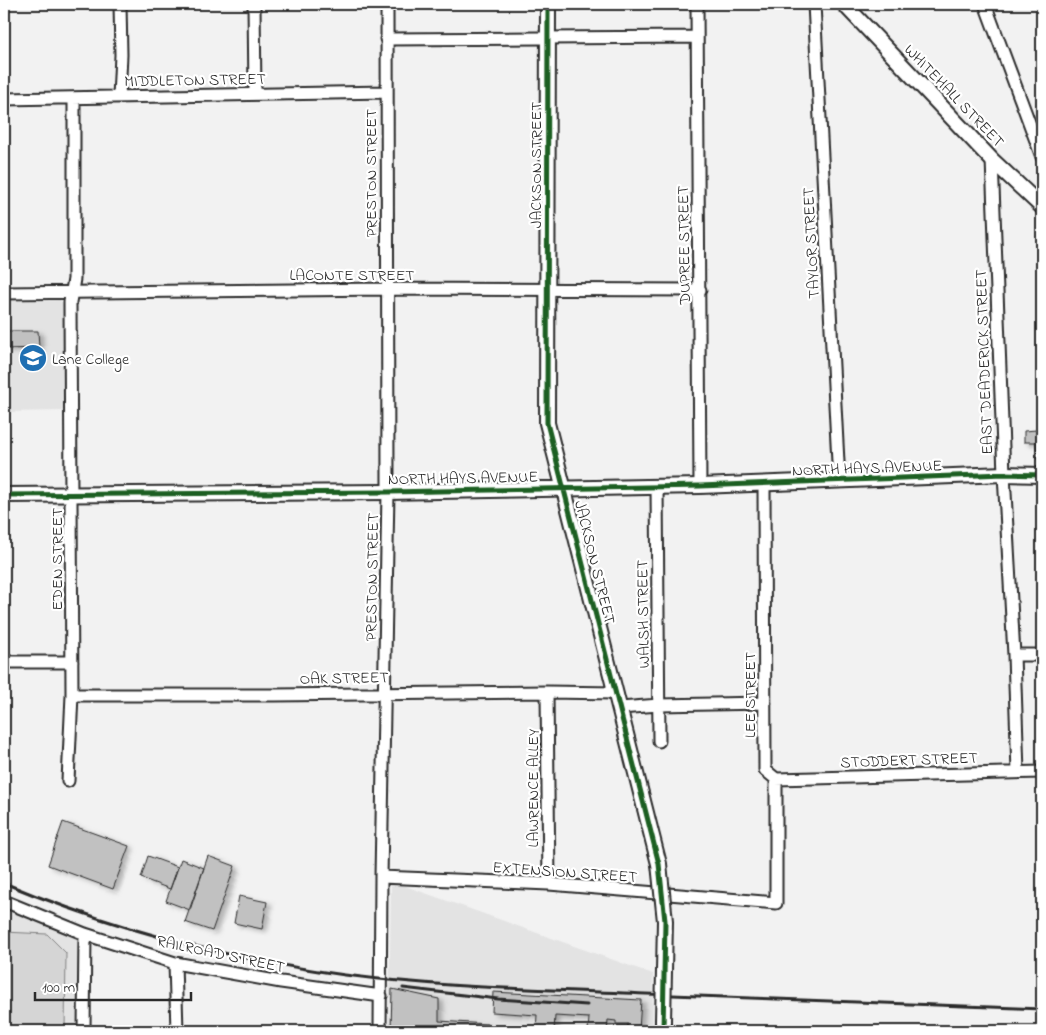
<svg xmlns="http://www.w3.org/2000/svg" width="1046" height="1035" font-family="'Indie Flower',sans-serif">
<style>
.built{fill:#e3e3e3}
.green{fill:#d5d5d5;stroke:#808080}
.building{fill:#c1c1c1;stroke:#2b2b2b;filter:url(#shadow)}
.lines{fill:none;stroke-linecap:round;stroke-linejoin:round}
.minor-casing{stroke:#2b2b2b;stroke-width:15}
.tertiary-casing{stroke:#2b2b2b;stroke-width:18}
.minor{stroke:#fff;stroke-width:11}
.tertiary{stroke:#fff;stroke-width:14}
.rail{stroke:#2b2b2b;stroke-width:3}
.tertiary-bridge-casing{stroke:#2b2b2b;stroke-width:18;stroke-linecap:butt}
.tertiary-bridge{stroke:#fff;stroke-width:14}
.cycleway-casing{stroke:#fff;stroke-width:8}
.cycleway{stroke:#1b5e20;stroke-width:5}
.labels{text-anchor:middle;stroke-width:4.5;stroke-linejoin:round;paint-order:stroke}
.street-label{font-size:16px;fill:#2b2b2b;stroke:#fff}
.poi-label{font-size:16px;fill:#2b2b2b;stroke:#fff;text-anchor:start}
</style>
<defs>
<filter id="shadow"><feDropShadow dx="4.5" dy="2.5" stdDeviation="2.5" flood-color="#0004"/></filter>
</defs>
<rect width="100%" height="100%" fill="#f2f2f2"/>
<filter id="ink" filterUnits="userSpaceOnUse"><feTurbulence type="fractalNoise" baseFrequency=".02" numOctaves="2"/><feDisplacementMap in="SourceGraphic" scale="10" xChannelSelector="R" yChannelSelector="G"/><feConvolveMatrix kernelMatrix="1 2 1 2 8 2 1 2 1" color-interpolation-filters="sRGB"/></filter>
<g filter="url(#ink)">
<!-- built -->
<path class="built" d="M 60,300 L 63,304 L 64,411 L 4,412 L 4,301 Z
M 391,881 L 653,974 L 653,1031 L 389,1031 Z
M 4,906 L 75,936 L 78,942 L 80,957 L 79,1031 L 4,1031 Z"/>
<!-- green -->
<path class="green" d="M 4,932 L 47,934 L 66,953 L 65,1031 L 4,1031 Z"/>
<!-- building -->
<path class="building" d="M 4,331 L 38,331 L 39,348 L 4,349 Z
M 1042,428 L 1042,461 L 1039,461 L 1037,460 L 1036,442 L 1024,442 L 1024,431 L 1037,430 L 1037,429 Z
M 63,822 L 129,846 L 113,889 L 48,865 Z
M 148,856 L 178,867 L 170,889 L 141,878 Z
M 208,856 L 235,866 L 212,931 L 185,922 Z
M 181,859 L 204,868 L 190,910 L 166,901 Z
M 239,896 L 267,902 L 262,929 L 234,923 Z
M 392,989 L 439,999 L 439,1021 L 487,1024 L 487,1031 L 391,1031 Z
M 493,992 L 641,1000 L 639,1030 L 627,1029 L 628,1024 L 616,1024 L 616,1021 L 608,1020 L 607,1031 L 588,1031 L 589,1018 L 555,1016 L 554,1031 L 536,1031 L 537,1015 L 492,1012 Z"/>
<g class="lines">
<defs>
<path id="minor" d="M 254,4 L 255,94
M 697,4 L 700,486
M 814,4 L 839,481
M 985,4 L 1042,157
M 386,39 L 697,37
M 119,97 L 121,55 L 120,4
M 4,99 L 386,92
M 992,160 L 1004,474 L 1014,655 L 1018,772
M 4,293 L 386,289 L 700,290
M 657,486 L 659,741
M 1014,655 L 1042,655
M 4,662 L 72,662
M 547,692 L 549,884
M 72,695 L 275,695 L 547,692 L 616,693
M 620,708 L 659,705 L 765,703
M 776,779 L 1042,772
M 68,781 L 72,695 L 70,302 L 74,279 L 74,98
M 381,877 L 549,884 L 776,903 L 776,779 L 765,770 L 764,483
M 4,901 L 85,934 L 175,963 L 281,982 L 381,996
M 175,963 L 177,1031
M 84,1031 L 85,934
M 380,1031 L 381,877 L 388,492 L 387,4"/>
<path id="tertiary" d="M 548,4 L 547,423 L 659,864
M 844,4 L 992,160 L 1042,207
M 4,495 L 388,492 L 700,486 L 1004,474 L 1042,475
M 663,1031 L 663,1021"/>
</defs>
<!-- minor casing -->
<use href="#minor" class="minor-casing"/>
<!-- tertiary casing -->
<use href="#tertiary" class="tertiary-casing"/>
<!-- minor -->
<use href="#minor" class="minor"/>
<!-- tertiary -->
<use href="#tertiary" class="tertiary"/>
<!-- rail -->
<path class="rail" d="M 4,883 C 112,928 228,959 345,975 C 444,988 546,989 646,994 C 778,999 910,1004 1042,1009
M 403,988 L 498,999 L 587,1005"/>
<defs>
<path id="tertiary-bridge" d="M 659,864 L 665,921 L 663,1021"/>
</defs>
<!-- tertiary-bridge casing -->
<use href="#tertiary-bridge" class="tertiary-bridge-casing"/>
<!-- tertiary-bridge -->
<use href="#tertiary-bridge" class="tertiary-bridge"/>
<defs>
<path id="cycleway" d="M 548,4 L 547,423 L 659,864 L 665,921 L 663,1031
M 4,495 L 388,492 L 700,486 L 1004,474 L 1042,475"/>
</defs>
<!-- cycleway casing -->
<use href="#cycleway" class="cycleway-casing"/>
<!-- cycleway -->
<use href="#cycleway" class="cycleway"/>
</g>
</g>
<!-- icons -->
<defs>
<symbol id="university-disc" viewBox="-11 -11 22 22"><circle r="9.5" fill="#1f6fb2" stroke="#fff"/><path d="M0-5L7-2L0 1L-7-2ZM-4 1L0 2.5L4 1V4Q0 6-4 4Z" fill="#fff"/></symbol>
</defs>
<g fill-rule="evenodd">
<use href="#university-disc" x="17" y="342" width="32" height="32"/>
</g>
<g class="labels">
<!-- street labels -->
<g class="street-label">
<text transform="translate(195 79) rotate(-1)" y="6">MIDDLETON STREET</text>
<text transform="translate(955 95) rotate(46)" y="6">WHITEHALL STREET</text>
<text transform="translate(535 165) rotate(-90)" y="6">JACKSON STREET</text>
<text transform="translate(370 173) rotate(-90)" y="6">PRESTON STREET</text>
<text transform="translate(810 243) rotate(-93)" y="6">TAYLOR STREET</text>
<text transform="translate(683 245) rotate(-91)" y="6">DUPREE STREET</text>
<text x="352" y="280">LACONTE STREET</text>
<text transform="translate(983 362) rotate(-92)" y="6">EAST DEADERICK STREET</text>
<text transform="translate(867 467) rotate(-2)" y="6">NORTH HAYS AVENUE</text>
<text transform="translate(463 477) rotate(-1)" y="6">NORTH HAYS AVENUE</text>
<text transform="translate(56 559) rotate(-90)" y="6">EDEN STREET</text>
<text transform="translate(596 562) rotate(76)" y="6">JACKSON STREET</text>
<text transform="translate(371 577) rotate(-89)" y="6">PRESTON STREET</text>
<text transform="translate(642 614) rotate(-91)" y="6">WALSH STREET</text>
<text transform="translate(344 677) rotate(-1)" y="6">OAK STREET</text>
<text transform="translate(749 695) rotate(-90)" y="6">LEE STREET</text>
<text transform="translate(909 759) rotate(-2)" y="6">STODDERT STREET</text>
<text transform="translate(532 788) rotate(-90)" y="6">LAWRENCE ALLEY</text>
<text transform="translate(565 871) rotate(4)" y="6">EXTENSION STREET</text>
<text transform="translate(221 953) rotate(12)" y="6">RAILROAD STREET</text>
</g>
<!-- poi labels -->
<g class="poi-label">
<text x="52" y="364">Lane College</text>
</g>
</g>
<!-- margin -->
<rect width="1046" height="1035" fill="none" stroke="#fff" stroke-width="20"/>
<rect x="10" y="10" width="1026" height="1015" fill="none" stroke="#2b2b2b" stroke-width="2" filter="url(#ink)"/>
<!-- scale -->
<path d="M35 992v8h156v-8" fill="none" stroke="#2b2b2b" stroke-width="2.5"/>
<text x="42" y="992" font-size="15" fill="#2b2b2b" stroke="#ffffff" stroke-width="4" paint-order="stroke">100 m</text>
</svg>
